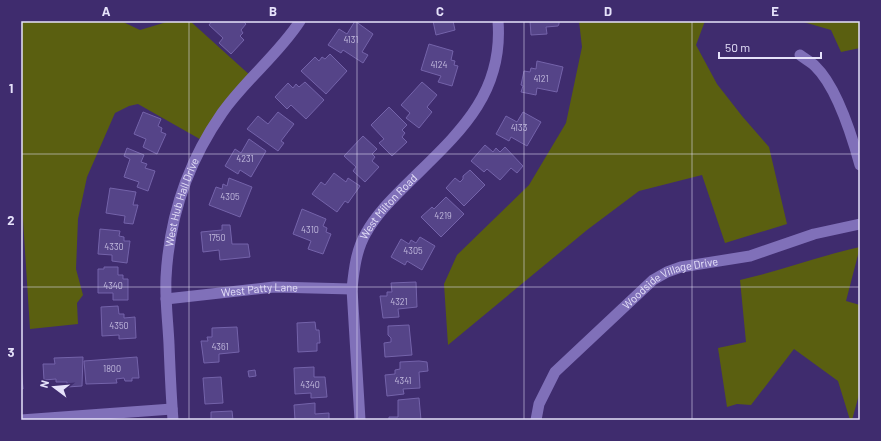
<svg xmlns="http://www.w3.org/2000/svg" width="881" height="441" font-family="Barlow,sans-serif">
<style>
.green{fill:#5a5f10}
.building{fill:#548;stroke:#7463aa}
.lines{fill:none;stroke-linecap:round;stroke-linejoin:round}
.street{stroke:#8070b9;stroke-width:11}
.grid{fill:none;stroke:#e6e2fa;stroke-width:1;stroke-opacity:0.55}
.labels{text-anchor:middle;stroke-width:3;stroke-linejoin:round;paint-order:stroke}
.number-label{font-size:9px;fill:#c2bade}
.street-label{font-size:11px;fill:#e6e2fa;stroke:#3f2c6e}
.neatline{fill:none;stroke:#e6e2fa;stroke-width:1.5}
.grid-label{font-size:13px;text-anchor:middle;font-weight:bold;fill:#e6e2fa}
</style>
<rect width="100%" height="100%" fill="#3f2c6e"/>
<!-- green -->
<path class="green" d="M 21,21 L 121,21 L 140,30 L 170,21 L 190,21 L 252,77 L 205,142 L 138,104 L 129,106 L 115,113 L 87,177 L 78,219 L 76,269 L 83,295 L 77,303 L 78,324 L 30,329 L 21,188 Z
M 579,21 L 705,21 L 696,45 L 717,84 L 742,116 L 769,147 L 787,224 L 725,243 L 702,175 L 639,191 L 587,230 L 448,345 L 444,284 L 457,255 L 529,185 L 566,123 L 582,47 Z
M 800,21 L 860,21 L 860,48 L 841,52 L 831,30 Z
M 860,247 L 846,301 L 860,305 L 860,391 L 852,420 L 850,420 L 838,381 L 794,349 L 751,405 L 737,404 L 727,407 L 718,348 L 746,342 L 740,280 C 781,271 819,256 860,247 Z"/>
<!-- building -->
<path class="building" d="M 212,21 L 243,21 L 246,24 L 241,30 L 243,33 L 240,36 L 244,40 L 231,54 L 219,43 L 223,38 L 209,25 Z
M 355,21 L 373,34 L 362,52 L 368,55 L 363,63 L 343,50 L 341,53 L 328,45 L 339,29 L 347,34 Z
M 433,21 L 453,21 L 455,30 L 436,35 Z
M 530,21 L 559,21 L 559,24 L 558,26 L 546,27 L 547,34 L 531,35 Z
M 429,44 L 453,51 L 451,60 L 455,61 L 454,65 L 458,66 L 452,86 L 438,82 L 441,76 L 421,70 Z
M 330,54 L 347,71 L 326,94 L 301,71 L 315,57 L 319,61 L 322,57 L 325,59 Z
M 537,61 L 563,67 L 557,92 L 537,88 L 536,95 L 521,92 L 523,86 L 521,85 L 524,71 L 530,72 L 531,68 L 536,69 Z
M 305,82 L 324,100 L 306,119 L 291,105 L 287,109 L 275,97 L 288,83 L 293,88 L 296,84 L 299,87 Z
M 422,82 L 437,95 L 427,107 L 432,112 L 419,128 L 406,118 L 410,113 L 401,105 Z
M 389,107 L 407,125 L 402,130 L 405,133 L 402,137 L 407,142 L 392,156 L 379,143 L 384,139 L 371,125 Z
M 143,112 L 161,119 L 158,126 L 162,128 L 161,132 L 166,134 L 157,154 L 143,147 L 146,139 L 134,134 Z
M 278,112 L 294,124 L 281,141 L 284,143 L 278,151 L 247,129 L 258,116 L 268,124 Z
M 523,112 L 541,122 L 527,146 L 511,137 L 509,141 L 496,134 L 506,116 L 517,122 Z
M 363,136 L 377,149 L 372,154 L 375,157 L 372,161 L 379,167 L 365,182 L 353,171 L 356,167 L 344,156 Z
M 249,139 L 266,151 L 251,177 L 240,170 L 238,174 L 225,166 L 235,149 L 241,153 Z
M 485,145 L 493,152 L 496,148 L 500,152 L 505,147 L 523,166 L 517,173 L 511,168 L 500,180 L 487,169 L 484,172 L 471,161 Z
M 127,148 L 144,155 L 141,162 L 147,164 L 145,168 L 155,171 L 148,191 L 137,187 L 139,182 L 124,177 L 130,159 L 124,156 Z
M 470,170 L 485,185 L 464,206 L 446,188 L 455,178 L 460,182 L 463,179 L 463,176 Z
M 334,173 L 346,182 L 348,178 L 360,186 L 348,203 L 345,201 L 337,212 L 312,194 L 321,182 L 325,185 Z
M 229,178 L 252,187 L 240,217 L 209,205 L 216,187 L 222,189 L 223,184 L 227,186 Z
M 110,188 L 136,192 L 133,205 L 138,205 L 133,224 L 124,223 L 125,216 L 106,213 Z
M 446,197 L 464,214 L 441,237 L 421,217 L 432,207 L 434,209 Z
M 302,209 L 326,219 L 323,226 L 327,228 L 326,232 L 331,234 L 323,254 L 308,249 L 311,241 L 293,234 Z
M 222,225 L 230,225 L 232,244 L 248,244 L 250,257 L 220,260 L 219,250 L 203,252 L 201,232 L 222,230 Z
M 100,229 L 120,231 L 119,236 L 124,237 L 124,241 L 130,241 L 127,263 L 112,261 L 112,255 L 98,254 Z
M 420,237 L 435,246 L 422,270 L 407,261 L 405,265 L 391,257 L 401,239 L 409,244 L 411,240 L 416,243 Z
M 104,267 L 118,267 L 118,275 L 123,275 L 123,279 L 128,279 L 128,300 L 113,300 L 113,293 L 98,293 L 98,269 L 104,269 Z
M 416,282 L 417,307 L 398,309 L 399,317 L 383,318 L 380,296 L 387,296 L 387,292 L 392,292 L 391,283 Z
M 118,306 L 119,314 L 124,314 L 124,318 L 135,317 L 136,338 L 119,339 L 119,335 L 102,336 L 101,307 Z
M 315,322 L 316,330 L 319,330 L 320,343 L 317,343 L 317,351 L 298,352 L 297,323 Z
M 409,325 L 412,355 L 385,357 L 384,343 L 391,342 L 391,338 L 388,335 L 388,326 Z
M 237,327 L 239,352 L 219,354 L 219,362 L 204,363 L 201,341 L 208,341 L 207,337 L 212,337 L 212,328 Z
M 83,357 L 82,386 L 67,387 L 67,382 L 56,382 L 56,379 L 44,380 L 43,364 L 55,364 L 54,358 Z
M 137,357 L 139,378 L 132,378 L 132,381 L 125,381 L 124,378 L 116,379 L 117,383 L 86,384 L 84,361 Z
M 419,361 L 427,362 L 428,371 L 419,372 L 420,388 L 403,389 L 404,394 L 387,396 L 385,375 L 395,374 L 395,370 L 400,369 L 400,362 Z
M 21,366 L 23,389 L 21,389 Z
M 314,367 L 314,377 L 325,377 L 327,397 L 311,398 L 311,393 L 295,394 L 294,368 Z
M 255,370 L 256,376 L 249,377 L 248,371 Z
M 221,377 L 223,403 L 205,404 L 203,378 Z
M 419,398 L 421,420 L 389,420 L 389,417 L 398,417 L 398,400 Z
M 315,403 L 315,414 L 329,413 L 329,420 L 295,420 L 294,405 Z
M 232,411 L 233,420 L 211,420 L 211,412 Z"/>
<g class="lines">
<!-- street -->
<g class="street">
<path d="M 800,55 C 805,59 811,62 815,66 C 837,87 852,136 860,165"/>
<path id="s1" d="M 166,299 L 274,287 L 352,289"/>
<path d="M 21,420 L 172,409"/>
<path id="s2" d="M 173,420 C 171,395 170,370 169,344 C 168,322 165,300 166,278 C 169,218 188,162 222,113 C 245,80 278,55 300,21"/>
<path id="s3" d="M 360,420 L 352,289 C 354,270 356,250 366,233 C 376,215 390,201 405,186 C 454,137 504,98 498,21"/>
<path id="s4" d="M 536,420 L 539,404 L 555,372 L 653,280 L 667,272 L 681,267 L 750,256 L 814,234 L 860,224"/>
</g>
</g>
<!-- grid -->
<path class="grid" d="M 189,21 L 189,420M 357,21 L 357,420M 524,21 L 524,420M 692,21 L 692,420M 21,154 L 860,154M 21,287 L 860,287"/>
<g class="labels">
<!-- number labels -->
<g class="number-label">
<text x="351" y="43">4131</text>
<text x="439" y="68">4124</text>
<text x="541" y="82">4121</text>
<text x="519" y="131">4133</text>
<text x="245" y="162">4231</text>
<text x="230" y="200">4305</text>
<text x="443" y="219">4219</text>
<text x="310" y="233">4310</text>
<text x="217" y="241">1750</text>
<text x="114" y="250">4330</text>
<text x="413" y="254">4305</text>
<text x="113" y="289">4340</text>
<text x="399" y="305">4321</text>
<text x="119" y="329">4350</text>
<text x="220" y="350">4361</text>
<text x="112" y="372">1800</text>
<text x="403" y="384">4341</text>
<text x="310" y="388">4340</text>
</g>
<!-- street labels -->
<g class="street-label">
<text dy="4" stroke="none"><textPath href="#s2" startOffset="220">West Hub Hall Drive</textPath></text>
<text dy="4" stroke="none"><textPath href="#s3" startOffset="224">West Milton Road</textPath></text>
<text dy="4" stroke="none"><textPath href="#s4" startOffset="201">Woodside Village Drive</textPath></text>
<text dy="4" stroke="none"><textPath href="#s1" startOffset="94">West Patty Lane</textPath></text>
</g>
</g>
<!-- border -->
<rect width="881" height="441" fill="none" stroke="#3f2c6e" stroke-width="44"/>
<!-- north arrow -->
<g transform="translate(54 387) rotate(286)" stroke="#3f2c6e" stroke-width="3" paint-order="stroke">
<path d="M0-3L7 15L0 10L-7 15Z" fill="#e6e2fa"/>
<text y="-6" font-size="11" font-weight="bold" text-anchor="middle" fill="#e6e2fa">N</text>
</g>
<!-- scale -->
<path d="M719 52v6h102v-6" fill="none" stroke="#e6e2fa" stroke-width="2"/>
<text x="725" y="52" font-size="12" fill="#e6e2fa" stroke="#3f2c6e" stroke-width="3" paint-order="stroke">50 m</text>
<rect x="22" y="22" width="837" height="397" class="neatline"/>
<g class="grid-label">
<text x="106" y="16">A</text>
<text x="273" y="16">B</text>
<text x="440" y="16">C</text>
<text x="608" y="16">D</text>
<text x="775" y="16">E</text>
<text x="11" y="93">1</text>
<text x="11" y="225">2</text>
<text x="11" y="357">3</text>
</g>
</svg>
